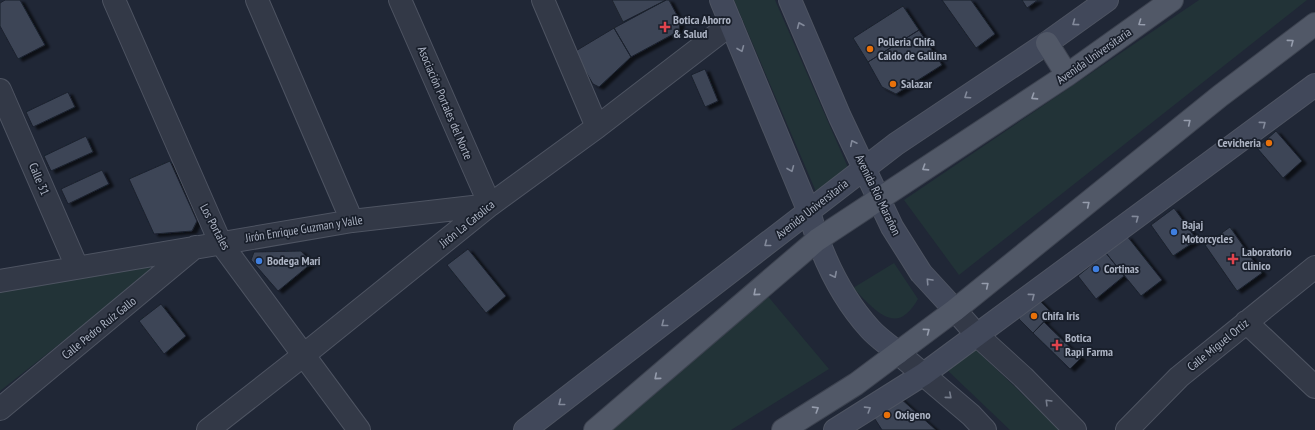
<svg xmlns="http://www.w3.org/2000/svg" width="1315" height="430" font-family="'PT Sans Narrow',sans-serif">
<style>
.green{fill:#223337}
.building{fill:#3c4557;stroke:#1b212d;filter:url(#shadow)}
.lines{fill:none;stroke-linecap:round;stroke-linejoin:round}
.minor-casing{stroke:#4e5462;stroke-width:24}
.tertiary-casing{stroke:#4e5462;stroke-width:24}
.secondary-casing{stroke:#4e5462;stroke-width:24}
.primary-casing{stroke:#3d4350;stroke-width:24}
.minor{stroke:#333947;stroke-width:22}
.tertiary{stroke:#333947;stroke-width:22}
.secondary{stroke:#41485a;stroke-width:22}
.primary{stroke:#515867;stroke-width:22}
.oneway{stroke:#82899a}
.oneway2{stroke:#969dad}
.oneway3{stroke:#767d8c}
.health-dot{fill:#e0444e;stroke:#191f2b;stroke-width:1.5}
.food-dot{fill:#e8710a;stroke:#191f2b;stroke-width:1.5}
.shop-dot{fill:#3f7fe0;stroke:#191f2b;stroke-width:1.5}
.labels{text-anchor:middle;stroke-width:3.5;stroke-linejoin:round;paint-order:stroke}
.poi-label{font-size:12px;font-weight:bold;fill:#adb4c4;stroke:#191f2b;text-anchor:start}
.street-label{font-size:12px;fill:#adb4c4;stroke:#191f2b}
</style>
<defs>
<filter id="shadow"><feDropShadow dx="4.5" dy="2.5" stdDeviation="1" flood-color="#0009"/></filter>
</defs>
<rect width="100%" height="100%" fill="#202736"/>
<!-- green -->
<path class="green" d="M 734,0 L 775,0 L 856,186 L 823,208 Z
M 1199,0 L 1307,0 L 959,275 L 904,200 Z
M 894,263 L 918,299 C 915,304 911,310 906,314 C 888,330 865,299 853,288 Z
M 148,265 L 152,271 L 0,391 L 0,290 Z
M 766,294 L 829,369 L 731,430 L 610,430 Z
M 970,344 L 1060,430 L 1010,430 L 944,367 Z"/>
<!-- building -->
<path class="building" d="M 5,0 L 20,0 L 45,45 L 18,59 L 0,26 L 0,3 Z
M 612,0 L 666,0 L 623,22 Z
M 666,0 L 669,0 L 680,21 L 679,31 L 631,57 L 614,28 Z
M 942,0 L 971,0 L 995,34 L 976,48 Z
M 1022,0 L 1038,0 L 1027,8 Z
M 903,6 L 919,30 L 868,62 L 853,38 Z
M 614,28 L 631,57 L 599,87 L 593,84 L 574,52 Z
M 919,30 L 942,65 L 896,94 L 882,87 L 868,62 Z
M 705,69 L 718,101 L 705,107 L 691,75 Z
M 68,92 L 75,107 L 33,127 L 26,112 Z
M 1276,131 L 1302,161 L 1283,178 L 1257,148 Z
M 86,136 L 93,152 L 51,171 L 44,156 Z
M 170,161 L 197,221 L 192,231 L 154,234 L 129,179 Z
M 102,170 L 109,184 L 68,204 L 61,189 Z
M 1174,208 L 1197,240 L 1173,256 L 1151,225 Z
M 1230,227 L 1262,273 L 1237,291 L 1205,245 Z
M 1127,236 L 1162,280 L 1141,296 L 1106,253 Z
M 468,249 L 506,296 L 486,313 L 447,265 Z
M 301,251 L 312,263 L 278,291 L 251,260 L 254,252 Z
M 1106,253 L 1124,276 L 1096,299 L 1078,276 Z
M 1034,295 L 1052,313 L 1033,333 L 1019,319 L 1020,310 Z
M 161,304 L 186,336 L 164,354 L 139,321 Z
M 1044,322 L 1081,358 L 1070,369 L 1033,333 Z
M 900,398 L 936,430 L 882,430 L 873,416 Z"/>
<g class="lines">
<defs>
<path id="minor" d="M 114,0 L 220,242 L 359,430
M 257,0 L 352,221
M 543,0 L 597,127
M 0,90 L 77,267
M 0,281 L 352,221 L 490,205 L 400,0
M 1246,322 L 1315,387
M 0,409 L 195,247
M 208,430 L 305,354 L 490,205 L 597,127 L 731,24
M 1127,430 L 1179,377 L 1315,267"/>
<path id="tertiary" d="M 955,310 L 978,336 L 1023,377 L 1075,430
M 898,353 L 971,415 L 985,430"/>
<path id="secondary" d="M 721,0 L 809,212 C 821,254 840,296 870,329 C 878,338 889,345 898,353
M 790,0 L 840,117 L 892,227 L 921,273 L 955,310
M 525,430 L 896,144 L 1047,43 L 1107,0
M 835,430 L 924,374 L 1315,85"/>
<path id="primary" d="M 1047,43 L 1067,75
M 595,430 L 817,240 L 1067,75 L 1172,0
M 783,430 L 856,384 L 955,310 L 1220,96 L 1315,24"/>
</defs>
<!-- minor casing -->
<use href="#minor" class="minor-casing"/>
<!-- tertiary casing -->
<use href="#tertiary" class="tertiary-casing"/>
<!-- secondary casing -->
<use href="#secondary" class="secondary-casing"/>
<!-- primary casing -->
<use href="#primary" class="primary-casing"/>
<!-- minor -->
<use href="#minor" class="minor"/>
<!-- tertiary -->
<use href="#tertiary" class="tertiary"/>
<!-- secondary -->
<use href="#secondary" class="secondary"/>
<!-- primary -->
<use href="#primary" class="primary"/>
</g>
<!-- one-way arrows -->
<defs><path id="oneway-chevron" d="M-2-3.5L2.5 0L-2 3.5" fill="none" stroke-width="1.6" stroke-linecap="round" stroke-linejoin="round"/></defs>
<g class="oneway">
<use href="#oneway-chevron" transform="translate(1075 23) rotate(144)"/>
<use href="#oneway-chevron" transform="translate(800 25) rotate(-113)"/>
<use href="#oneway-chevron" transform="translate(741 49) rotate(68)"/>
<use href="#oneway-chevron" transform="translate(967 96) rotate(146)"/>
<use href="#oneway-chevron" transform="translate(1263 124) rotate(-37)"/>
<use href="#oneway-chevron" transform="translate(853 143) rotate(-116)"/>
<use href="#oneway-chevron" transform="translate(791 169) rotate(68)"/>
<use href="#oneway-chevron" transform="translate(1136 218) rotate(-37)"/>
<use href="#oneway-chevron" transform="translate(767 244) rotate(142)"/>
<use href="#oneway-chevron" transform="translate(834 275) rotate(63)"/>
<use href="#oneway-chevron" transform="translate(929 281) rotate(-133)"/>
<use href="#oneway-chevron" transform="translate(1032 296) rotate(-37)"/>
<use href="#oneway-chevron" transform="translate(664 324) rotate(142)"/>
<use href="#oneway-chevron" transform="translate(561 403) rotate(142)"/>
<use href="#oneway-chevron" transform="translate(868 409) rotate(-32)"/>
</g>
<g class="oneway2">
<use href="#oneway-chevron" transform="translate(1141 23) rotate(145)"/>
<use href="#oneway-chevron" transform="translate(1291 42) rotate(-37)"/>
<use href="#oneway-chevron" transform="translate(1034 97) rotate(147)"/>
<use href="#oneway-chevron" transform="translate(1188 122) rotate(-39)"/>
<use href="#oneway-chevron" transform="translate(925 168) rotate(147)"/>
<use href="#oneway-chevron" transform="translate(1087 204) rotate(-39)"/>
<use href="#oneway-chevron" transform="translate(986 285) rotate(-39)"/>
<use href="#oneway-chevron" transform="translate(756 293) rotate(139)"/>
<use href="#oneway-chevron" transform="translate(927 331) rotate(-37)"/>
<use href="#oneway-chevron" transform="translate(657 377) rotate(139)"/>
<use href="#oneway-chevron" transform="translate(816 409) rotate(-32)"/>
</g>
<g class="oneway3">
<use href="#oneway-chevron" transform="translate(949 396) rotate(41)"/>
<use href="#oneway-chevron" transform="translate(1048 402) rotate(-135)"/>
</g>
<!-- markers -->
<g class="health-dot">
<path d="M663 21h4v4h4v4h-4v4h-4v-4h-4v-4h4z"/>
<path d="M1231 253h4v4h4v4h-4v4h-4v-4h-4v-4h4z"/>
<path d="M1055 339h4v4h4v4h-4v4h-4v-4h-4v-4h4z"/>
</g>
<g class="food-dot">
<circle cx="870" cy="49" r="4"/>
<circle cx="893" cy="84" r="4"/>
<circle cx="1269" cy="143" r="4"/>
<circle cx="1034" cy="316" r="4"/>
<circle cx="887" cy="415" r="4"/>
</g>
<g class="shop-dot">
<circle cx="1174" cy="232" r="4"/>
<circle cx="259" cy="261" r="4"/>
<circle cx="1096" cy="269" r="4"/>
</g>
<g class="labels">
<!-- poi labels -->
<g class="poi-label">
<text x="673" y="24">Botica Ahorro<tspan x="673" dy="14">&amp; Salud</tspan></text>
<text x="878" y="46">Polleria Chifa<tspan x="878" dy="14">Caldo de Gallina</tspan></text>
<text x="901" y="88">Salazar</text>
<text x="1261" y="147" text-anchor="end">Cevicheria</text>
<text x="1182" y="229">Bajaj<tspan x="1182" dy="14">Motorcycles</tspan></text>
<text x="1242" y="256">Laboratorio<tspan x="1242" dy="14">Clinico</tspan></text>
<text x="267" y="265">Bodega Mari</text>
<text x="1104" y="273">Cortinas</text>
<text x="1042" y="320">Chifa Iris</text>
<text x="1065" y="342">Botica<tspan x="1065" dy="14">Rapi Farma</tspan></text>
<text x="895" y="419">Oxigeno</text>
</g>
<!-- street labels -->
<g class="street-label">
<text transform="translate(1094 56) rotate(-35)" y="4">Avenida Universitaria</text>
<text transform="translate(445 103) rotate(67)" y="4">Asociación Portales del Norte</text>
<text transform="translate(39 179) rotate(67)" y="4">Calle 31</text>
<text transform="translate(878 195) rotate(64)" y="4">Avenida Río Marañon</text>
<text transform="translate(812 209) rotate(-38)" y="4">Avenida Universitaria</text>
<text transform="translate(467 224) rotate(-39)" y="4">Jirón La Catolica</text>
<text transform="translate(215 227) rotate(62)" y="4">Los Portales</text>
<text transform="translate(304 229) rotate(-9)" y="4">Jirón Enrique Guzman y Valle</text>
<text transform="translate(99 328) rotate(-39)" y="4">Calle Pedro Ruíz Gallo</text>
<text transform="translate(1218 345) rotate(-39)" y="4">Calle Miguel Ortiz</text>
</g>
</g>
</svg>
